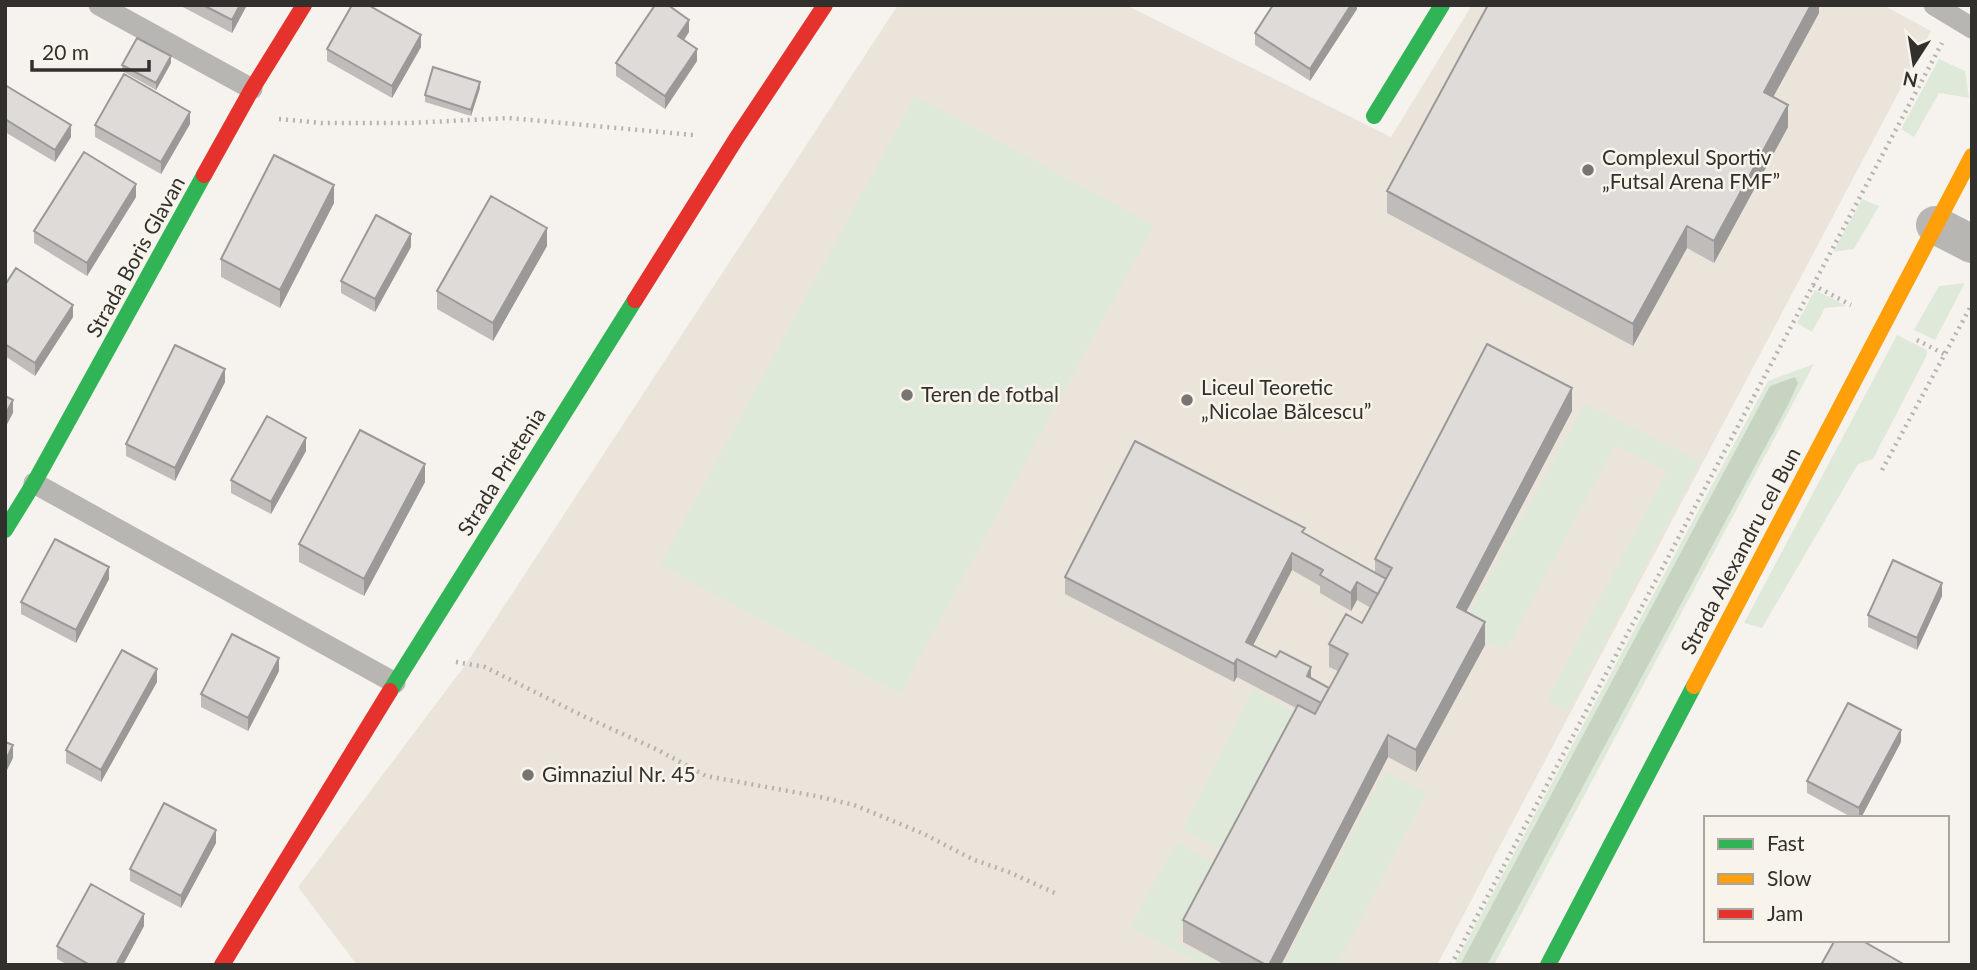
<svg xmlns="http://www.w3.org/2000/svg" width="1977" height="970" font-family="Lato,sans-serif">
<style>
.built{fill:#eae4da}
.green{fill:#dfe9da}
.forest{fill:#c7d4c1}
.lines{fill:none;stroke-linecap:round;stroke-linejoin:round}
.path{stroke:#b5b2b1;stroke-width:4.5;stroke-dasharray:2 5;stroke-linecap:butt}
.lane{stroke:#b7b6b3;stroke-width:21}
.street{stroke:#b7b6b3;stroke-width:38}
.fast{stroke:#30b455;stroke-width:16}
.slow{stroke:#ff9f0a;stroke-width:16}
.jam{stroke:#e5322d;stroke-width:16}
.wall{fill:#bfbcba;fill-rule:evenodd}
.shaded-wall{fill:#9b9997}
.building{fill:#dedbd8;stroke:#9b9997;stroke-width:2}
.poi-dot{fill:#777471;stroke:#f9f4eb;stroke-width:2.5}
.labels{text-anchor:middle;stroke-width:5;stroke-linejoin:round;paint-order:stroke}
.poi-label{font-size:21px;fill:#32302d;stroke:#f9f4eb;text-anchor:start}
.street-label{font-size:21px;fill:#32302d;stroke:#f9f4eb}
</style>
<rect width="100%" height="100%" fill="#f6f3ee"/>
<!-- built -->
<path class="built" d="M 898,5 L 1126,5 L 1391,137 L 1472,5 L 1883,5 L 1931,31 L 1437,965 L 357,965 L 298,887 L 466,664 Z"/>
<!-- green -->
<path class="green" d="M 1939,59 L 1965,71 L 1969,98 L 1939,93 L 1914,137 L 1901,129 Z
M 915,96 L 1154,225 L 900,694 L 660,565 Z
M 1862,199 L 1879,206 L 1854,249 L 1833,252 Z
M 1965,283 L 1935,340 L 1914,330 L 1939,286 Z
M 1815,290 L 1847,306 L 1825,308 L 1812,332 L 1797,323 Z
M 1897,335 L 1927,350 L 1926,357 L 1873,459 L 1858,464 L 1762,628 L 1744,623 Z
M 1814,364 L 1494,965 L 1454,965 L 1768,381 Z
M 1585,404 L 1700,462 L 1568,712 L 1547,700 L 1667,471 L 1615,445 L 1507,648 L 1495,647 L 1461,628 Z
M 1253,689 L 1293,712 L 1221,851 L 1183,829 Z
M 1385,771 L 1427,792 L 1337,965 L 1283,965 Z
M 1176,842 L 1215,863 L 1175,941 L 1220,965 L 1203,965 L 1130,928 Z"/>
<!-- forest -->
<path class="forest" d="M 1795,377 L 1798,383 L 1789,403 L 1487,965 L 1460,965 L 1770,386 Z"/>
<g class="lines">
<!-- path -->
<path class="path" d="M 279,119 L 322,123 L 410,123 L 509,118 L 693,135
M 1813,285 L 1851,305
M 1917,340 L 1944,354
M 1882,470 L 1972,304
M 456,662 L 485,667 L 583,716 L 656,749 L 706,776 L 816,796 L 854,805 L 922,833 L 972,859 L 1011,873 L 1055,893
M 1451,965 L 1942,43"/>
<!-- lane -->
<path class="lane" d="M 99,5 L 252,89
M 1934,5 L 1972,28
M 34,483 L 395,683"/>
<!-- street -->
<path class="street" d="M 1935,225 L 1972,244"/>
<!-- fast -->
<path class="fast" d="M 1374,116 L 1442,5
M 5,530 L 34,483 L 204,175
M 390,691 L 635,300
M 1548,965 L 1694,686"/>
<!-- slow -->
<path class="slow" d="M 1694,686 L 1972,156"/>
<!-- jam -->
<path class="jam" d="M 204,175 L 252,89 L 304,5
M 635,300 L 736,139 L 825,5
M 222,965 L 390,691"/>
</g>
<!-- wall -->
<path class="wall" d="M 179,5 L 247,5 L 232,33 Z
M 1357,5 L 1357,9 L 1310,81 L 1255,45 L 1255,33 Z
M 1819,5 L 1819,13 L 1773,97 L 1788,127 L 1714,263 L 1687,248 L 1633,346 L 1387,213 L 1387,191 Z
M 689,32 L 684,40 L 697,61 L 665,109 L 616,76 L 616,63 Z
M 421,47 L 392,98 L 327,61 L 327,49 Z
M 171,63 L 156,90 L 122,71 L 122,65 Z
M 5,85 L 71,137 L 55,162 L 5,132 Z
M 480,88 L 471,116 L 425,102 L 425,95 Z
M 190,124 L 161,174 L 95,137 L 95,125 Z
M 136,197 L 87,276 L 34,243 L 34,231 Z
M 334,203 L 280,308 L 221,277 L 221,259 Z
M 547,246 L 493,341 L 437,309 L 437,291 Z
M 411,247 L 375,312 L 341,293 L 341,281 Z
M 5,285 L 73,317 L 35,376 L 5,356 Z
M 225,382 L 175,481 L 126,456 L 126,444 Z
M 1572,411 L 1466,612 L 1485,645 L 1416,772 L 1388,757 L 1281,965 L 1225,965 L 1183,942 L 1183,920 L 1296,708 L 1237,677 L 1234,682 L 1065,594 L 1065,577 L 1305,534 L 1375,572 L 1375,559 ZM 1292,570 L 1320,586 L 1320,593 L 1351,611 L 1357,600 L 1371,608 L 1362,623 L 1329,644 L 1329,667 L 1338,671 L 1329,688 L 1311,679 L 1276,657 L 1253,645 Z
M 306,451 L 271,514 L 231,493 L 231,480 Z
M 425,482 L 364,596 L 299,562 L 299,544 Z
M 109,579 L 76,643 L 21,614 L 21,602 Z
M 1942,596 L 1917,650 L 1868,627 L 1868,615 Z
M 279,671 L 248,731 L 201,707 L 201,694 Z
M 157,682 L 101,782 L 66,763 L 66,750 Z
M 1901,742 L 1861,818 L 1853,818 L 1807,793 L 1807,781 Z
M 216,843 L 181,908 L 130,881 L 130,869 Z
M 144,926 L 123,965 L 68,965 L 57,959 L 57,946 Z"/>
<!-- shaded-wall -->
<path class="shaded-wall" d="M 240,5 L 247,5 L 232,33 L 232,20 Z
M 1351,5 L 1357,5 L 1357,9 L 1310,81 L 1310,69 Z
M 1811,5 L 1819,5 L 1819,13 L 1764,114 L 1764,92 Z
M 689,20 L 689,32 L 678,48 L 678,36 Z
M 421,35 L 421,47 L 392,98 L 392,86 Z
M 697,49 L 697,61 L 665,109 L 665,96 Z
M 171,56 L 171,63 L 156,90 L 156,83 Z
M 480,82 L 480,88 L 471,116 L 471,110 Z
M 1788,105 L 1788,127 L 1714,263 L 1714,241 Z
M 190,112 L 190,124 L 161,174 L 161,162 Z
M 71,125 L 71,137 L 55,162 L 55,150 Z
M 136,184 L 136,197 L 87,276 L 87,263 Z
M 334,185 L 334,203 L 280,308 L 280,290 Z
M 1687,226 L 1687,248 L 1633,346 L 1633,324 Z
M 547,228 L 547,246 L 493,341 L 493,323 Z
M 411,234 L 411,247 L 375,312 L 375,299 Z
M 73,305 L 73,317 L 35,376 L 35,363 Z
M 225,369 L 225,382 L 175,481 L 175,468 Z
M 1572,388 L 1572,411 L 1457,629 L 1457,607 Z
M 13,400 L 13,413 L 5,428 L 5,415 Z
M 306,438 L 306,451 L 271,514 L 271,502 Z
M 425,464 L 425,482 L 364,596 L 364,579 Z
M 1292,553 L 1292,570 L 1246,659 L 1246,642 Z
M 109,567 L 109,579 L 76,643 L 76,630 Z
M 1357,582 L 1357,600 L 1351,611 L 1351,593 Z
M 1942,583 L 1942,596 L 1917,650 L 1917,638 Z
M 1485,622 L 1485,645 L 1416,772 L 1416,750 Z
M 279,658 L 279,671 L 248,731 L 248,718 Z
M 1237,659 L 1237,677 L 1234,682 L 1234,664 Z
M 1311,667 L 1311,685 L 1307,676 Z
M 157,669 L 157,682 L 101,782 L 101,770 Z
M 1901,730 L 1901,742 L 1861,818 L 1859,818 L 1859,808 Z
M 1388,735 L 1388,757 L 1281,965 L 1269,965 Z
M 13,745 L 13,758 L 5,774 L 5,762 Z
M 216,830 L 216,843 L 181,908 L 181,896 Z
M 144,914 L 144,926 L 123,965 L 116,965 Z"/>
<!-- building -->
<path class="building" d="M 203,5 L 240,5 L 232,20 Z
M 352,5 L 368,5 L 421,35 L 392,86 L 327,49 Z
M 655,5 L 668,5 L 689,20 L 678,36 L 697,49 L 665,96 L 616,63 Z
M 1273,5 L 1351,5 L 1310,69 L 1255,33 Z
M 1488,5 L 1811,5 L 1764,92 L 1788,105 L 1714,241 L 1687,226 L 1633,324 L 1387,191 Z
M 137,38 L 171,56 L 156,83 L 122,65 Z
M 433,67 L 480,82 L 471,110 L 425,95 Z
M 124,74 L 190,112 L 161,162 L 95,125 Z
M 5,85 L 71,125 L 55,150 L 5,119 Z
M 84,152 L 136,184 L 87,263 L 34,231 Z
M 274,155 L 334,185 L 280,290 L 221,259 Z
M 491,196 L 547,228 L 493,323 L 437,291 Z
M 376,215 L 411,234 L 375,299 L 341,281 Z
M 16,268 L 73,305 L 35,363 L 5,344 L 5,285 Z
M 1487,344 L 1572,388 L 1457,607 L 1485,622 L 1416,750 L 1388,735 L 1269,965 L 1266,965 L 1183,920 L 1298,705 L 1315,714 L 1348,654 L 1329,644 L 1346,614 L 1362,623 L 1392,568 L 1375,559 Z
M 175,345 L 225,369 L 175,468 L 126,444 Z
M 5,396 L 13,400 L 5,415 Z
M 267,416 L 306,438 L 271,502 L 231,480 Z
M 360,430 L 425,464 L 364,579 L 299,544 Z
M 1135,441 L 1305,528 L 1302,532 L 1386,579 L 1378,594 L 1357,582 L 1351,593 L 1320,575 L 1323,570 L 1292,553 L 1246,642 L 1276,657 L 1280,651 L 1311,667 L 1307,676 L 1329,688 L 1321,703 L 1237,659 L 1234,664 L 1065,577 Z
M 55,539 L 109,567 L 76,630 L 21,602 Z
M 1893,560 L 1942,583 L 1917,638 L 1868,615 Z
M 232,634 L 279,658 L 248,718 L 201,694 Z
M 122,650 L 157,669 L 101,770 L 66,750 Z
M 1848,703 L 1901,730 L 1859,808 L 1807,781 Z
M 5,742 L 13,745 L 5,762 Z
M 164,803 L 216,830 L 181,896 L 130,869 Z
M 91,884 L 144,914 L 116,965 L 90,965 L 57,946 Z
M 1835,940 L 1861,940 L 1905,965 L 1821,965 Z"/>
<!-- markers -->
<g class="poi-dot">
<circle cx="1588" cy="170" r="7"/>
<circle cx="907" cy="395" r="7"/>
<circle cx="1187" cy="400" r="7"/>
<circle cx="528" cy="775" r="7"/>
</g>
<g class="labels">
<!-- poi labels -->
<g class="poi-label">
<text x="1602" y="165">Complexul Sportiv<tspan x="1602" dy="24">„Futsal Arena FMF”</tspan></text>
<text x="1201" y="395">Liceul Teoretic<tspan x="1201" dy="24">„Nicolae Bălcescu”</tspan></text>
<text x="921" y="402">Teren de fotbal</text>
<text x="542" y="782">Gimnaziul Nr. 45</text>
</g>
<!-- street labels -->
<g class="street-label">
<text transform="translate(136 257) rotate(-61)" y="7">Strada Boris Glavan</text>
<text transform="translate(502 472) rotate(-58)" y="7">Strada Prietenia</text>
<text transform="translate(1741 551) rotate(-62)" y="7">Strada Alexandru cel Bun</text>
</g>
</g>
<!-- border -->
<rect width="1977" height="970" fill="none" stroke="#32302d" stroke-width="14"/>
<!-- legend -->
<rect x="1704" y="816" width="245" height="126" fill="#f9f4eb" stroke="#a9a69f" stroke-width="2"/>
<rect x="1718" y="839" width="35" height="10" fill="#30b455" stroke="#a9a69f" stroke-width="2"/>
<text x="1767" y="851" font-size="21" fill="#32302d">Fast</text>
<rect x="1718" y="874" width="35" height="10" fill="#ff9f0a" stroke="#a9a69f" stroke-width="2"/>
<text x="1767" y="886" font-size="21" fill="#32302d">Slow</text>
<rect x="1718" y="909" width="35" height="10" fill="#e5322d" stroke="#a9a69f" stroke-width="2"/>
<text x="1767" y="921" font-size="21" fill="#32302d">Jam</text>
<!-- north arrow -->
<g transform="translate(1914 63) rotate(192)" stroke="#f9f4eb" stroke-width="5" paint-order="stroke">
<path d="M0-5L12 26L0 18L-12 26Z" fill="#32302d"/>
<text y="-10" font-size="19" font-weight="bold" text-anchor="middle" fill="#32302d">N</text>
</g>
<!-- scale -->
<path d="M32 60v10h117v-10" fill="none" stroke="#32302d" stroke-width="3.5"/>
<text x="42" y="60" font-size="21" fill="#32302d" stroke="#f9f4eb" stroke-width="5" paint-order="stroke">20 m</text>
</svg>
